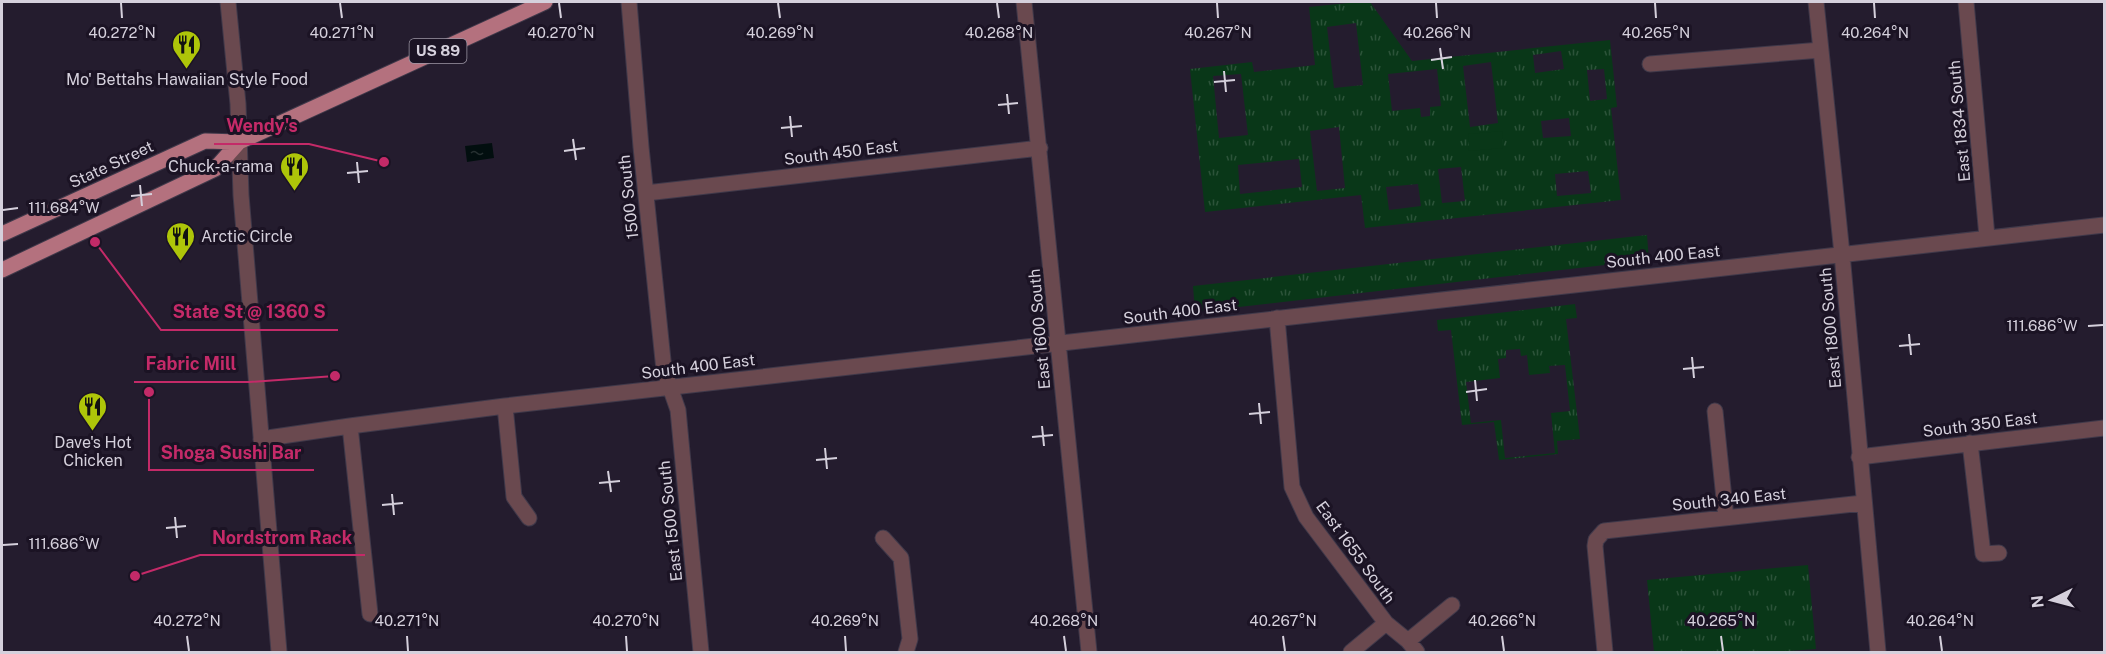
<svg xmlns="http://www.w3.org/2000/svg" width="2106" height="654" font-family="'Public Sans',sans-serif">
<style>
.grass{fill:url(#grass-tufts);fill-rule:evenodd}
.pitch{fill:#093718}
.water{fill:url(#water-ripples)}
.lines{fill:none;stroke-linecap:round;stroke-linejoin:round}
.minor-casing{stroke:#40394a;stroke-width:17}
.major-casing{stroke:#40394a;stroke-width:17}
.minor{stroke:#6a494f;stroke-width:15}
.major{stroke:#b4717e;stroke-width:15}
.ticks{fill:none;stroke:#d5d0dc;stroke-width:2}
.labels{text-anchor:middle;stroke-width:6;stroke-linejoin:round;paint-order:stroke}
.shield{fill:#1b1324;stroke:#9d97a5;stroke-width:1.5}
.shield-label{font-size:15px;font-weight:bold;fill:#d5d0dc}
.poi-label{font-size:16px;fill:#d5d0dc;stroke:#1b1324}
.street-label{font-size:16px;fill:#d5d0dc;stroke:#1b1324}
.ticks-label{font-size:15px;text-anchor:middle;fill:#d5d0dc;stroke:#1b1324;stroke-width:6;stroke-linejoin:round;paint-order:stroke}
.leader{fill:none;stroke:#c42a68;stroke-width:2}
.callout-dot{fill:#c42a68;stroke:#1b1324;stroke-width:2}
.callout-label{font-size:18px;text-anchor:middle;font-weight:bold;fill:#c42a68;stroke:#1b1324;stroke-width:6;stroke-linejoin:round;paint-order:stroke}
</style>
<defs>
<pattern id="grass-tufts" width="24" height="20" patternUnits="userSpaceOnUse" patternTransform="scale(1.5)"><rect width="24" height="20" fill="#093718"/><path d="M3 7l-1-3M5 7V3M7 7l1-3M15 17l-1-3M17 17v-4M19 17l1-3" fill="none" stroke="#2c5339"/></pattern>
<pattern id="water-ripples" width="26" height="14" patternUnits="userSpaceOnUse" patternTransform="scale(1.5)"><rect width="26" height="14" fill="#020e0f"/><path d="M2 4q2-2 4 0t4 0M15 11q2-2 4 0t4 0" fill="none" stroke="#263031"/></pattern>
</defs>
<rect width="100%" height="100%" fill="#241c2e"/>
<!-- grass -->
<path class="grass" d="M 1358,2 L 1370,2 L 1412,61 L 1610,40 L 1617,107 L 1611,108 L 1621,200 L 1365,228 L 1361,195 L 1205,212 L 1190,69 L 1252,62 L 1254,72 L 1315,65 L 1309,7 ZM 1356,23 L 1363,85 L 1334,88 L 1327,27 ZM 1561,51 L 1564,69 L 1535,73 L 1533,55 ZM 1491,62 L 1498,123 L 1470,127 L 1463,66 ZM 1437,69 L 1441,106 L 1430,107 L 1430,116 L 1421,117 L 1420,108 L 1392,111 L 1388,74 ZM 1604,69 L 1607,99 L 1590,101 L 1587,70 ZM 1241,74 L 1248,135 L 1219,138 L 1213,76 ZM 1569,118 L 1571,136 L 1543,138 L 1541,121 ZM 1339,127 L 1345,188 L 1317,191 L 1310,131 ZM 1299,159 L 1302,187 L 1240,194 L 1238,165 ZM 1461,167 L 1465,201 L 1442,203 L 1438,169 ZM 1588,171 L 1591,193 L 1557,196 L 1555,174 ZM 1418,184 L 1421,206 L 1389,210 L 1386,187 Z
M 1647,235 L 1649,260 L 1195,312 L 1193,286 Z
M 1575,304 L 1577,318 L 1566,319 L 1580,439 L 1557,441 L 1558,454 L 1499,460 L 1494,422 L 1462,425 L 1451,330 L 1438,331 L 1437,320 ZM 1520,349 L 1521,356 L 1527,355 L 1529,375 L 1550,373 L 1549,366 L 1565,365 L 1570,411 L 1551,413 L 1555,453 L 1505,458 L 1501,420 L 1471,423 L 1466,382 L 1500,378 L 1498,359 L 1506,358 L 1506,350 Z
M 1808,565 L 1816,649 L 1776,652 L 1654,652 L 1647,580 Z"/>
<!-- pitch -->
<path class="pitch" d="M 1502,131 L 1503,148 L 1469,151 L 1468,134 Z"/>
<!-- water -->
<path class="water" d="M 492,143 L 494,158 L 467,162 L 465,146 Z"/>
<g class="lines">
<defs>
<path id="minor" d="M 228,2 L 238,104 L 241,195 L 279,652
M 629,2 L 641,147 L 664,370 L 678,410 L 701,652
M 1024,2 L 1089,652
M 1816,2 L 1842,254 L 1878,652
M 1966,2 L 1987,237
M 1650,64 L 1821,50
M 646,193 L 1040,148
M 1277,318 L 1292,487 L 1306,517 L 1386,623 L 1408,641 L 1417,652
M 505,406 L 514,497 L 529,518
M 1715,411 L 1726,518
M 350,426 L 370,614
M 261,439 L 350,426 L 505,406 L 2104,225
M 1970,443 L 1983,554 L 1999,553
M 1859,457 L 2104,428
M 883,538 L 901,558 L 910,639 L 906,652
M 1408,641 L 1452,605
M 1351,652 L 1386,623
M 1605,652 L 1595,546 L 1596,540 L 1604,531 L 1863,503"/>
<path id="major" d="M 2,234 L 205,141 L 239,142
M 2,270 L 215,169 L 239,142 L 545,2"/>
</defs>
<!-- minor casing -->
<use href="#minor" class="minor-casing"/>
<!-- major casing -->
<use href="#major" class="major-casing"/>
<!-- minor -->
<use href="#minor" class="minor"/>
<!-- major -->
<use href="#major" class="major"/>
</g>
<!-- ticks -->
<path class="ticks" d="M 121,3 L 122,18M 340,3 L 342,18M 559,3 L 561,18M 778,3 L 780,18M 997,3 L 999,18M 1217,3 L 1218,18M 1436,3 L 1437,18M 1655,3 L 1656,18M 1874,3 L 1875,18M 1440,48 L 1443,69M 1431,60 L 1452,57M 1224,71 L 1226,92M 1214,82 L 1235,80M 1007,94 L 1009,114M 998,105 L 1018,103M 790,116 L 792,137M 781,128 L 802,126M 573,139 L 576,160M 564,151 L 585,148M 357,162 L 359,183M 347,173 L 368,171M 140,185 L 142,206M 131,196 L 152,194M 3,210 L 18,208M 2088,326 L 2103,325M 1909,334 L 1911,355M 1899,346 L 1920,344M 1692,357 L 1694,378M 1683,369 L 1704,367M 1475,380 L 1477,401M 1466,392 L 1487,389M 1259,403 L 1261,424M 1249,414 L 1270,412M 1042,426 L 1044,446M 1032,437 L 1053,435M 825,448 L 827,469M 816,460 L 837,458M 608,471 L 611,492M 599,483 L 620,481M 392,494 L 394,515M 382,505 L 403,503M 175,517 L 177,538M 166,528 L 186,526M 3,545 L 18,544M 187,636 L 189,651M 407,636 L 408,651M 626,636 L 627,651M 845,636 L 846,651M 1064,636 L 1066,651M 1283,636 L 1285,651M 1502,636 L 1504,651M 1721,636 L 1723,651M 1940,636 L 1942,651"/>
<!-- icons -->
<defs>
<symbol id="restaurant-pin" viewBox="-11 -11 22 30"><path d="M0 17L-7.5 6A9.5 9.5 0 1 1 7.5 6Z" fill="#aec509" stroke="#1b1324"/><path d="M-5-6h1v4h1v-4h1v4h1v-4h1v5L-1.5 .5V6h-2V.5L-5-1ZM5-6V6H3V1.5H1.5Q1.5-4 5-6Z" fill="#111"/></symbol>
</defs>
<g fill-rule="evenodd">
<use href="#restaurant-pin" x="170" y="28" width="33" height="45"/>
<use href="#restaurant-pin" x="278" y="150" width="33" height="45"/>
<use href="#restaurant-pin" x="164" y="220" width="33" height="45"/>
<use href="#restaurant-pin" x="76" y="390" width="33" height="45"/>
</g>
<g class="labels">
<!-- shield labels -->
<rect class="shield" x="409.5" y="39" width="57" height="24" rx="4.5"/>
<g class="shield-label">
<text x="438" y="56">US 89</text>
</g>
<!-- poi labels -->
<g class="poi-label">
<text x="187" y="85">Mo' Bettahs Hawaiian Style Food</text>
<text x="273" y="172" text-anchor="end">Chuck-a-rama</text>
<text x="201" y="242" text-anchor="start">Arctic Circle</text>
<text x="93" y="448">Dave's Hot<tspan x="93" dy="18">Chicken</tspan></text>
</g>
<!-- street labels -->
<g class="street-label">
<text transform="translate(1959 121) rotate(-95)" y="6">East 1834 South</text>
<text transform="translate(841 152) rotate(-7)" y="6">South 450 East</text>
<text transform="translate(111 164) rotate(-25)" y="6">State Street</text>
<text transform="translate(628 197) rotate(-96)" y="6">1500 South</text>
<text transform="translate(1663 256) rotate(-6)" y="6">South 400 East</text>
<text transform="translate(1180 311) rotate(-7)" y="6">South 400 East</text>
<text transform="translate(1830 328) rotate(-95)" y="6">East 1800 South</text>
<text transform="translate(1039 329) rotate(-95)" y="6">East 1600 South</text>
<text transform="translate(698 366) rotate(-7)" y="6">South 400 East</text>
<text transform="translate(1980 424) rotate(-7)" y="6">South 350 East</text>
<text transform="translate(1729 499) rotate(-6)" y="6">South 340 East</text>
<text transform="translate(670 521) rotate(-96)" y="6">East 1500 South</text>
<text transform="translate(1356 552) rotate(54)" y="6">East 1655 South</text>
</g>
</g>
<g class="ticks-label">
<text x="122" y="38">40.272°N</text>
<text x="342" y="38">40.271°N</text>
<text x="561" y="38">40.270°N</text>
<text x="780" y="38">40.269°N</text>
<text x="999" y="38">40.268°N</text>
<text x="1218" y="38">40.267°N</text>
<text x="1437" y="38">40.266°N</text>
<text x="1656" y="38">40.265°N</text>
<text x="1875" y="38">40.264°N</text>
<text x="64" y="213">111.684°W</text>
<text x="2042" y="331">111.686°W</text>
<text x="64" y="549">111.686°W</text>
<text x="187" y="626">40.272°N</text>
<text x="407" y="626">40.271°N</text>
<text x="626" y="626">40.270°N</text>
<text x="845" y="626">40.269°N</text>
<text x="1064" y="626">40.268°N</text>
<text x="1283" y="626">40.267°N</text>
<text x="1502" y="626">40.266°N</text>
<text x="1721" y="626">40.265°N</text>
<text x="1940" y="626">40.264°N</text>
</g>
<!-- callouts -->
<path class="leader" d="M384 162L309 144H214M95 242L161 330H338M335 376L249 382H134M149 392L149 470H314M135 576L200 555H365"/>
<g class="callout-dot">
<circle cx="384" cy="162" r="6"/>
<circle cx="95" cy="242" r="6"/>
<circle cx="335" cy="376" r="6"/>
<circle cx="149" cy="392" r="6"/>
<circle cx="135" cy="576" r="6"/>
</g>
<g class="callout-label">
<text x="262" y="132">Wendy's</text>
<text x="249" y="318">State St @ 1360 S</text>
<text x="191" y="370">Fabric Mill</text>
<text x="231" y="459">Shoga Sushi Bar</text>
<text x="282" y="544">Nordstrom Rack</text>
</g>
<!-- border -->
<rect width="2106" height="654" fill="none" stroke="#d5d0dc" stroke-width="6"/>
<!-- north arrow -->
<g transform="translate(2052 600) rotate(264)" stroke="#1b1324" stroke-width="4.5" paint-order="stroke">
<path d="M0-4.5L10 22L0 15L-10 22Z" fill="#d5d0dc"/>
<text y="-9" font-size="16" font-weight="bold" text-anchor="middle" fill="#d5d0dc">N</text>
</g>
</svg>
